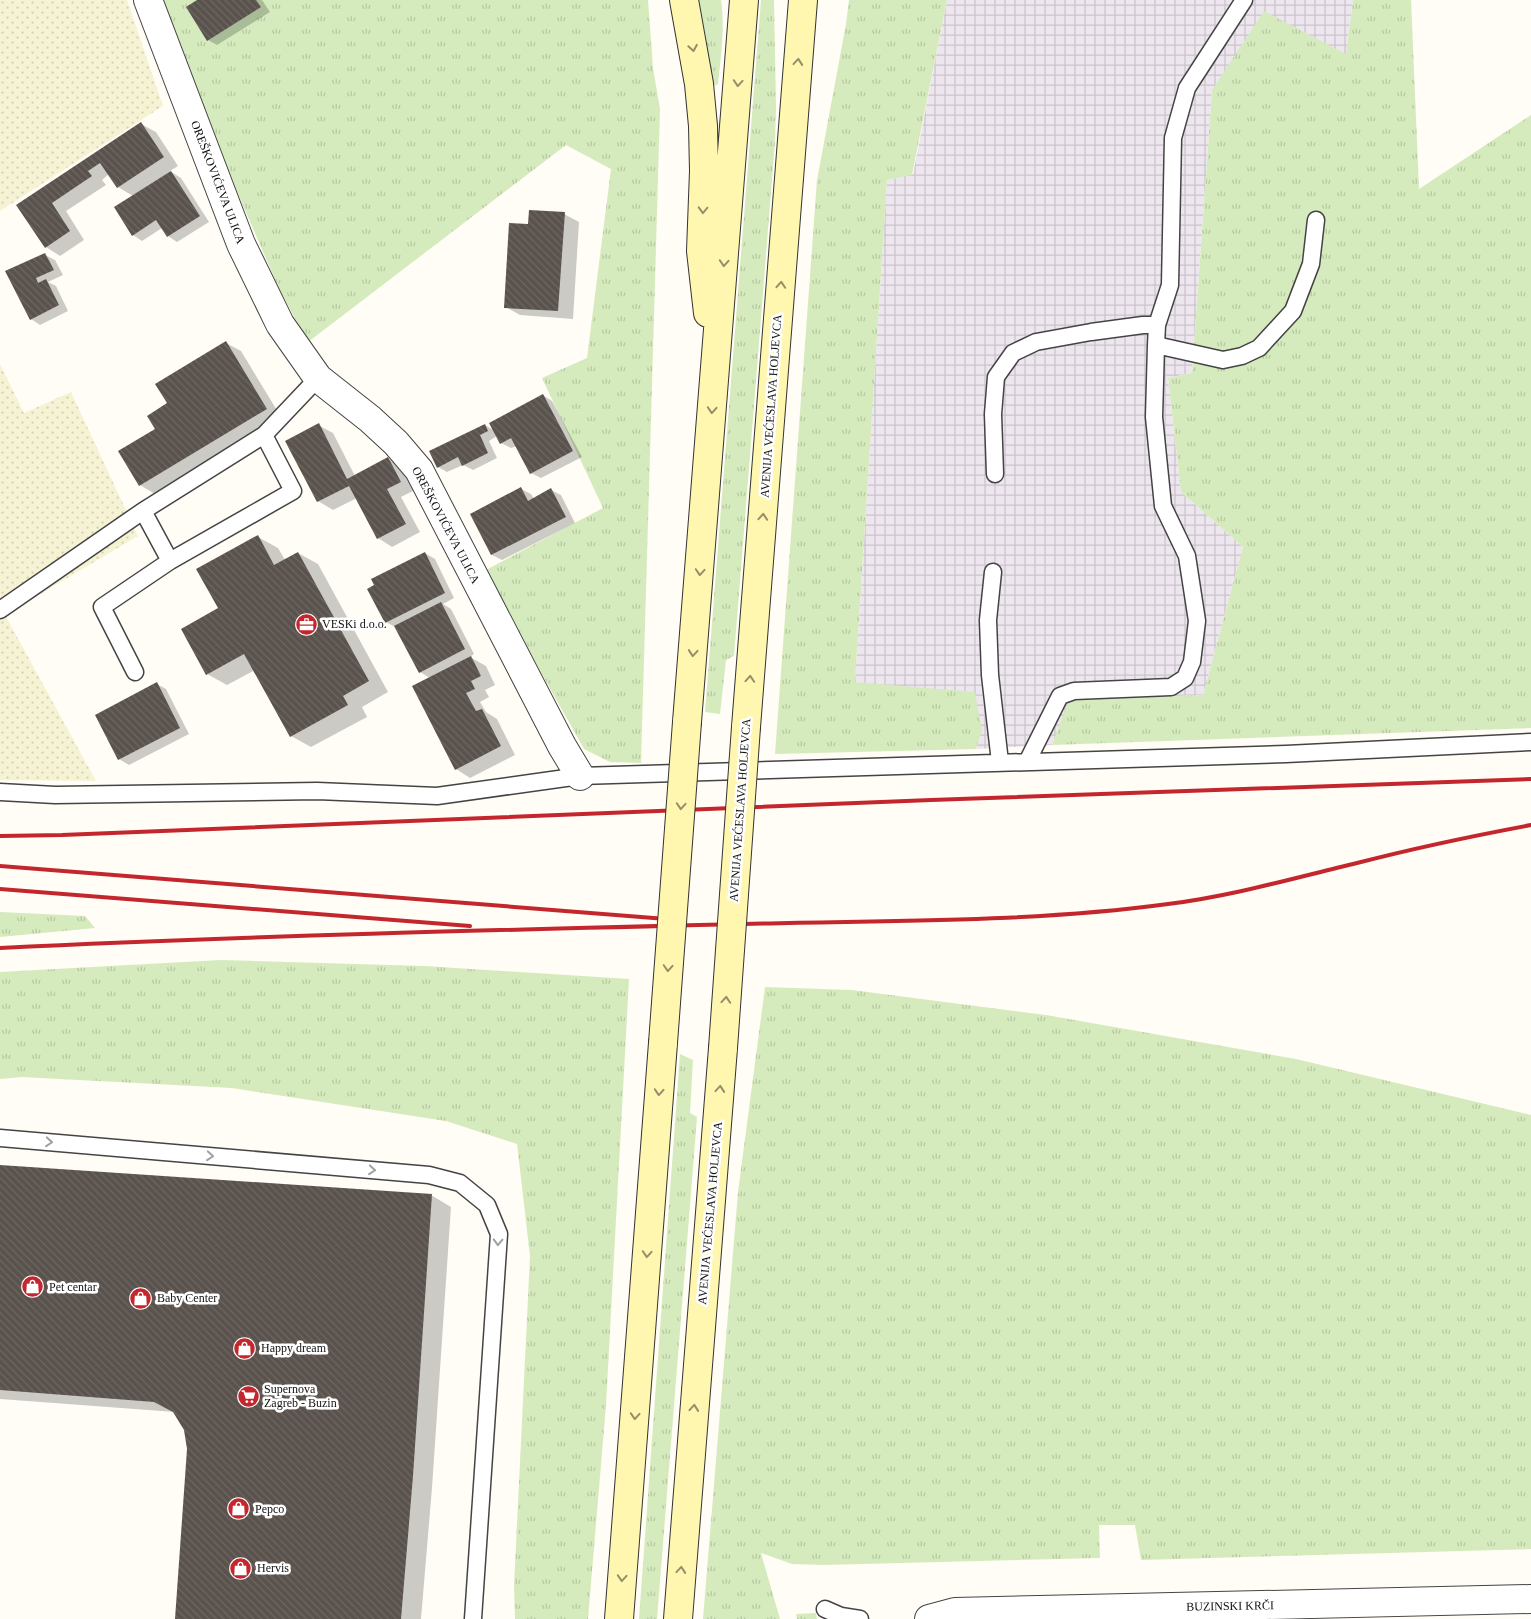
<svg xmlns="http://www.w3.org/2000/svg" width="1531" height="1619" font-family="'Times New Roman',serif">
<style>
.industrial{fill:url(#industrial-grid)}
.farmland{fill:url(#farmland-dots)}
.grass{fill:url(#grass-tufts)}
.shadow{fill:#0003}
.building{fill:url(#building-back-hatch)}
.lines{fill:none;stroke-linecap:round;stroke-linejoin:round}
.lane-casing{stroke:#444;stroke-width:19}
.street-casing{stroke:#444;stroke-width:30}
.secondary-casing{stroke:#333;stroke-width:30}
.lane{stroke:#fff;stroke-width:16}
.street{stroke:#fff;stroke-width:28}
.secondary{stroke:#fff6b0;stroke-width:28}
.rail{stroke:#c4262e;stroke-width:4}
.secondary-bridge-casing{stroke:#333;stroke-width:30;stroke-linecap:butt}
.secondary-bridge{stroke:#fff6b0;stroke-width:28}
.oneway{stroke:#948f68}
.oneway2{stroke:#a0a0a0}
.labels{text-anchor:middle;stroke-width:5;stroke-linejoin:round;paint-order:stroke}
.street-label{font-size:12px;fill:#111;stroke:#fff}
.poi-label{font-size:12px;fill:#111;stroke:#fff;text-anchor:start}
</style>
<defs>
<pattern id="industrial-grid" width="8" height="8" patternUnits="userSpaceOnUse" patternTransform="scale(1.25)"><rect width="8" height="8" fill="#eee6ef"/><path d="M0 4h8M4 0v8" fill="none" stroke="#cbc4cc"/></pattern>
<pattern id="farmland-dots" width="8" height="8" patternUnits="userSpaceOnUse" patternTransform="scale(1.25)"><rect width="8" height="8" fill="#f6f3d4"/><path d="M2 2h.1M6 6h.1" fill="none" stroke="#d2cfb5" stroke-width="1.8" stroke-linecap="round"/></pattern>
<pattern id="grass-tufts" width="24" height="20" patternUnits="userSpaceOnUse" patternTransform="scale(1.25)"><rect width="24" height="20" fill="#d5ebbd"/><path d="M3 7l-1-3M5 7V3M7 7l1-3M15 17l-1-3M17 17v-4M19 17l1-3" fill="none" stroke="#b6c8a1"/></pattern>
<pattern id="building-back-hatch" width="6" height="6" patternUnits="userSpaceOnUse" patternTransform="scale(1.25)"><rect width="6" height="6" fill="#5a524d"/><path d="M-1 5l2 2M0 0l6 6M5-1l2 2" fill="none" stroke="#6d6662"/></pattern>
</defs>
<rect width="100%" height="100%" fill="#fffdf5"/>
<!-- industrial -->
<path class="industrial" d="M 947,0 L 1353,0 L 1346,54 L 1212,90 L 1192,373 L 1168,378 L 1181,492 L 1243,547 L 1203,695 L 1070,700 L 1052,745 L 976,749 L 981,730 L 855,682 L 887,180 L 913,174 Z"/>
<!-- farmland -->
<path class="farmland" d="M 0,0 L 127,0 L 163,106 L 0,211 Z
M 0,364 L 24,413 L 71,392 L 138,536 L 5,615 L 96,781 L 0,780 Z"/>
<!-- grass -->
<path class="grass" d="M 163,0 L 648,0 L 653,68 L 660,109 L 641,763 L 610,762 L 584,749 L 484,571 L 603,508 L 542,378 L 587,358 L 611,169 L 566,145 L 308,342 L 280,291 L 238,194 Z
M 698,0 L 721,0 C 725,28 721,56 718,84 L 714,86 L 711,83 L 705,32 Z
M 761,0 L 774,0 L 776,108 L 775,142 L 734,656 L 726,660 L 720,714 L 705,712 Z
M 849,0 L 947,0 L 912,175 L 887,180 L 855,682 L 975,692 L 982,730 L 976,749 L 775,754 L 817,180 L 846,24 Z
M 1353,0 L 1411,0 L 1419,189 L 1531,115 L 1531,728 L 1052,745 L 1069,700 L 1203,695 L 1243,547 L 1181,492 L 1168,378 L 1192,373 L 1212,90 L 1264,11 L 1346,54 Z
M 0,912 L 85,916 L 95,928 L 0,937 Z
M 221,960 L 424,966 L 629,979 L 606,1405 L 588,1619 L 515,1619 L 514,1586 L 530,1256 L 517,1144 L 446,1121 L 232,1088 L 22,1077 L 0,1079 L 0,972 Z
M 765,987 L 852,990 L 1046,1015 L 1296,1059 L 1531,1115 L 1531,1549 L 1141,1560 L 1135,1525 L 1099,1525 L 1100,1558 L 823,1565 L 792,1564 L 761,1553 L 780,1619 L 703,1619 L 738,1192 Z
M 680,1054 L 693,1060 L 690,1113 L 697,1117 L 657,1619 L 639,1619 Z
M 816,1613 L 817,1619 L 797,1619 L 796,1614 Z"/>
<!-- shadow -->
<path class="shadow" d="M 199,0 L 262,0 L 270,12 L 217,45 L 208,40 Z
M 141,124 L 156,132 L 178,166 L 170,171 L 181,178 L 209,222 L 177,242 L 168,236 L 162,228 L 142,241 L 133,235 L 133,196 L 118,187 L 109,174 L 102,180 L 106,185 L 66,211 L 84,240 L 60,256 L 46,247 L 17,205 Z
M 564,214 L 579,222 L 573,319 L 520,315 L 506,307 L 529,226 Z
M 45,255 L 55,260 L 63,275 L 48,282 L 56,286 L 68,311 L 40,325 L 31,319 L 7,272 Z
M 226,343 L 241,351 L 281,417 L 155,494 L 140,485 L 120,452 L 156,429 L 168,404 Z
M 543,395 L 552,401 L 582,457 L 541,478 L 531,473 L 517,446 L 511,448 L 501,443 L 497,436 L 489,441 L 497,458 L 473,470 L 463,465 L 447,472 L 438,467 L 485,425 L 495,431 Z
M 318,425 L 333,433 L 355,476 L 388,459 L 403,467 L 415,490 L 401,497 L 420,532 L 392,547 L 378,538 L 357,498 L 333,510 L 318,501 Z
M 521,489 L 531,494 L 534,499 L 551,490 L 561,495 L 575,523 L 502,560 L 492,555 L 471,515 Z
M 258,537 L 278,548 L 285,560 L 298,553 L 318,564 L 388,692 L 362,707 L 367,717 L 311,747 L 291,736 L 255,670 L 227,685 L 207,674 L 220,609 Z
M 425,553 L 435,559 L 454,598 L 443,604 L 451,609 L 474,654 L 470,657 L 486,666 L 495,685 L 485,690 L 489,697 L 480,702 L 486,712 L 497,719 L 515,755 L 470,778 L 456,769 L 430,678 L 420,672 L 395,627 L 386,622 Z
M 157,684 L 166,689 L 189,734 L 129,765 L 119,759 Z
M 0,1166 L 431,1195 L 451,1207 L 432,1488 L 421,1619 L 176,1619 L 189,1449 L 185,1429 L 175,1412 L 0,1399 Z"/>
<!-- building -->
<path class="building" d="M 197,0 L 256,0 L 261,7 L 207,41 L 186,7 Z
M 141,122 L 164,157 L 117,188 L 100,163 L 88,171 L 92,176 L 52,203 L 70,231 L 45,248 L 16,205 Z
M 171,171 L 200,216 L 167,237 L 156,220 L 132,236 L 114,207 Z
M 529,210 L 565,212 L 558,311 L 504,308 L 509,223 L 528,224 Z
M 45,253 L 54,270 L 36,278 L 38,283 L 46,279 L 59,305 L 30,320 L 5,271 Z
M 226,341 L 267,409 L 139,486 L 118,451 L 155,429 L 147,416 L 167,403 L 155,384 Z
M 543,394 L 573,451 L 530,474 L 511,438 L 500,444 L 489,423 Z
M 319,423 L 347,479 L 388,457 L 401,482 L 387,489 L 406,524 L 377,539 L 349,486 L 317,502 L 285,441 Z
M 485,424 L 488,431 L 480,435 L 488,453 L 462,466 L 458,457 L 437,468 L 429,451 Z
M 521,487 L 528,501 L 551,488 L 566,517 L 491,555 L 470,514 Z
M 258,535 L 274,565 L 298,552 L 369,681 L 343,696 L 348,705 L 290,737 L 244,654 L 206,675 L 181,629 L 218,608 L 196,569 Z
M 425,552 L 445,593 L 385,623 L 367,589 L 374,585 L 371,579 Z
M 441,602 L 465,649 L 419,673 L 394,626 Z
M 471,656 L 481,676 L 471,681 L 475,689 L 466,693 L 476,711 L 482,709 L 501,746 L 455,770 L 412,686 Z
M 157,682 L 180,728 L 118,760 L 95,715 Z
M 0,1165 L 432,1194 L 413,1476 L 401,1619 L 175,1619 L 187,1449 L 184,1430 L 173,1412 L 154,1402 L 0,1390 Z"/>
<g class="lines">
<defs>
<path id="lane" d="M 1156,345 L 1223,360 L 1242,356 L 1259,348 L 1293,311 L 1311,264 L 1316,220
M 995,474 L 993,414 L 996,377 L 1013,353 L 1036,342 L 1091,332 L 1143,325 L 1157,325
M 170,561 L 293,491 L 264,435
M 993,572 L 988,620 L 990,675 L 1000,762
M 0,610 L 143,511
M 135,672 L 102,607 L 170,561 L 143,511 L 264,435 L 318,378
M 1027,762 L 1060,696 L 1074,691 L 1171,687 L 1185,678 L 1192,662 L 1197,621 L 1187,556 L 1163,506 L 1154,417 L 1156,345 L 1157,325 L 1170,285 L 1173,138 L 1187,88 L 1244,0
M 0,792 L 55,795 L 317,791 L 437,796 L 580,776 L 1286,754 L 1531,742
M 0,1138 L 429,1175 L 460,1183 L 487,1205 L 499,1234 L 473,1619
M 825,1609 L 841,1616 L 860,1619"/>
<path id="street" d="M 148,0 L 241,244 L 280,324 L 318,378 L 370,419 L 396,443 L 419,470 L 562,746 L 580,776
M 929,1619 L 955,1612 L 1531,1599"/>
<path id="secondary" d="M 684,0 L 699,84 L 703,126 L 704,171 L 701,251 L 708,313
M 687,722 L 744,0
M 746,727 L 803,0
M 619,1619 L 663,1043
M 678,1619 L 723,1048"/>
</defs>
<!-- lane casing -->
<use href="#lane" class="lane-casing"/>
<!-- street casing -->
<use href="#street" class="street-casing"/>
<!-- secondary casing -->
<use href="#secondary" class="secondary-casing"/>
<!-- lane -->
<use href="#lane" class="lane"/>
<!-- street -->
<use href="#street" class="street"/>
<!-- secondary -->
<use href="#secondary" class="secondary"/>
<!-- rail -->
<path class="rail" d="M 0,836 L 62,835 L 931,800 L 1531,779
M 0,866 L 679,920
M 0,889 L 470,926
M 0,948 C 247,936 495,930 743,924 C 884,920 1027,923 1168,904 C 1232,896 1294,878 1357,863 C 1415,848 1472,836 1531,825"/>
<defs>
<path id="secondary-bridge" d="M 663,1043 L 687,722
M 723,1048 L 746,727"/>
</defs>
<!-- secondary-bridge casing -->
<use href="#secondary-bridge" class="secondary-bridge-casing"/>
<!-- secondary-bridge -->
<use href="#secondary-bridge" class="secondary-bridge"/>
</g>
<!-- one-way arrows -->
<defs><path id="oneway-chevron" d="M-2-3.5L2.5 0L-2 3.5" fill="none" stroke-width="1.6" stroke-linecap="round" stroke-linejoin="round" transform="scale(1.25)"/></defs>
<g class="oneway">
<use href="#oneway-chevron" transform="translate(693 48) rotate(80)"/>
<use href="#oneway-chevron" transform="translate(798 62) rotate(-85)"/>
<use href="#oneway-chevron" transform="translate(738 83) rotate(94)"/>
<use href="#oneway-chevron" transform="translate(703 210) rotate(92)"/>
<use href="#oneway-chevron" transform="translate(724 263) rotate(94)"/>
<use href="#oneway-chevron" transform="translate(781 285) rotate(-86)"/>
<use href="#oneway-chevron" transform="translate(712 410) rotate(94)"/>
<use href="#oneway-chevron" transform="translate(763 517) rotate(-86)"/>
<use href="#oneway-chevron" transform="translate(700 572) rotate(94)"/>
<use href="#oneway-chevron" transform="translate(693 653) rotate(95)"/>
<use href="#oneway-chevron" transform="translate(750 679) rotate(-86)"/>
<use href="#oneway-chevron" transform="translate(681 806) rotate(94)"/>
<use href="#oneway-chevron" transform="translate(668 968) rotate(94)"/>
<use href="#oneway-chevron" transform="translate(726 1000) rotate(-86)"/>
<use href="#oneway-chevron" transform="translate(720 1089) rotate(-85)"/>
<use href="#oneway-chevron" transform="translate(659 1092) rotate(94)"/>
<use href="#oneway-chevron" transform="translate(647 1254) rotate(94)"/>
<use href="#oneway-chevron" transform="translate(694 1408) rotate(-85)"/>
<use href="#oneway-chevron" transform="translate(635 1416) rotate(94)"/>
<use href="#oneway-chevron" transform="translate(681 1570) rotate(-85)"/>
<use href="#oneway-chevron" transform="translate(622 1578) rotate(94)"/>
</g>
<g class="oneway2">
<use href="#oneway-chevron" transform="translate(49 1142) rotate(5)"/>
<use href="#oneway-chevron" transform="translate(210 1156) rotate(5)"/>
<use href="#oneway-chevron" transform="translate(372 1170) rotate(5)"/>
<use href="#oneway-chevron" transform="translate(498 1242) rotate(92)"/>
</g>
<!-- icons -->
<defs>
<symbol id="office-disc" viewBox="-11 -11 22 22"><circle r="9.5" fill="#c4262e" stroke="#fff"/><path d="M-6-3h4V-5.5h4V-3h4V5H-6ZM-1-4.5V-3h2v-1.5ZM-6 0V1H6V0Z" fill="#fff"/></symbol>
<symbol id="shop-disc" viewBox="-11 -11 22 22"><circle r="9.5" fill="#c4262e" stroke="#fff"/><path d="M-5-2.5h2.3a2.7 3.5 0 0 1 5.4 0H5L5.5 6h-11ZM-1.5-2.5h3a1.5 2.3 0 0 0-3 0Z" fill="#fff"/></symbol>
<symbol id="supermarket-disc" viewBox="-11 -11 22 22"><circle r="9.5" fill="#c4262e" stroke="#fff"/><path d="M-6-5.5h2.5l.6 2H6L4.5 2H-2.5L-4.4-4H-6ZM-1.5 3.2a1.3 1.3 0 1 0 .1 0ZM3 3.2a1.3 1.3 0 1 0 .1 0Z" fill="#fff"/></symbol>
</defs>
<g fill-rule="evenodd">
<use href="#office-disc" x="294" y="612" width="25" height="25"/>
<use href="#shop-disc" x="20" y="1274" width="25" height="25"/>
<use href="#shop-disc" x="128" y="1286" width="25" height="25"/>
<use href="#shop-disc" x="232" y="1336" width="25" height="25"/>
<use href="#supermarket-disc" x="236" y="1384" width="25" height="25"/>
<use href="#shop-disc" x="226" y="1496" width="25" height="25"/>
<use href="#shop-disc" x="228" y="1556" width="25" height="25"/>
</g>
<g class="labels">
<!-- street labels -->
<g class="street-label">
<text transform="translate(218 182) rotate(69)" y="4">OREŠKOVIĆEVA ULICA</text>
<text transform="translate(771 406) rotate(-86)" y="4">AVENIJA VEĆESLAVA HOLJEVCA</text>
<text transform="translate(446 525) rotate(62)" y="4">OREŠKOVIĆEVA ULICA</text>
<text transform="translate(740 810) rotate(-86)" y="4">AVENIJA VEĆESLAVA HOLJEVCA</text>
<text transform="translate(710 1213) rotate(-85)" y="4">AVENIJA VEĆESLAVA HOLJEVCA</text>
<text transform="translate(1230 1606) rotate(-1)" y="4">BUZINSKI KRČI</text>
</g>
<!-- poi labels -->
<g class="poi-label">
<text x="322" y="628">VESKi d.o.o.</text>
<text x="49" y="1291">Pet centar</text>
<text x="157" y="1302">Baby Center</text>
<text x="261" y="1352">Happy dream</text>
<text x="264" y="1393">Supernova<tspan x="264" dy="14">Zagreb - Buzin</tspan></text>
<text x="255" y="1513">Pepco</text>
<text x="257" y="1572">Hervis</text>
</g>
</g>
</svg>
